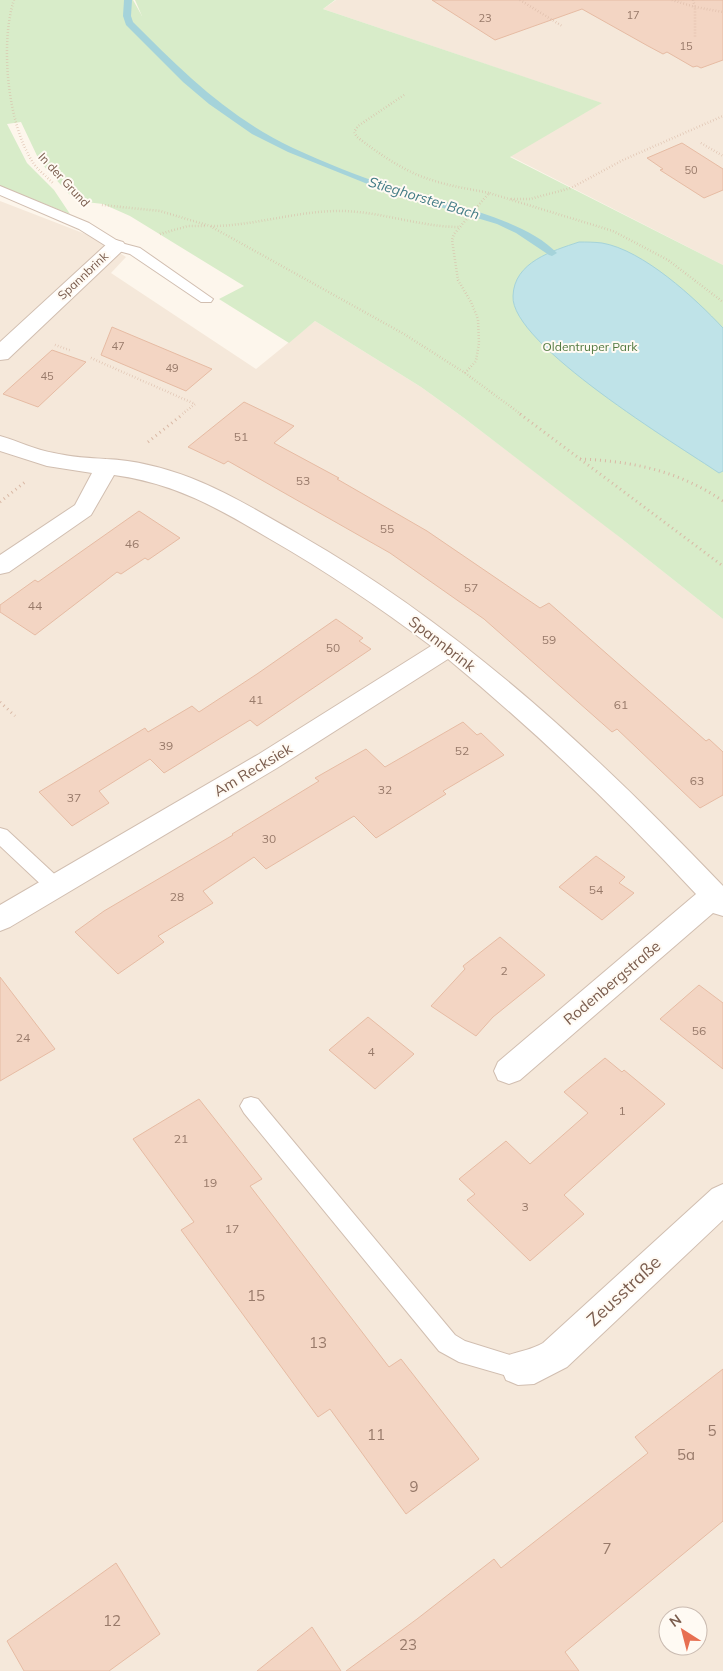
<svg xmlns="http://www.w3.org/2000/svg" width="723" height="1671" font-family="Mulish,sans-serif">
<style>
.residential{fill:#f5e8da;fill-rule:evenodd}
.green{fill:#d8ecc9}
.water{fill:#bfe3e8;stroke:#a5d3da}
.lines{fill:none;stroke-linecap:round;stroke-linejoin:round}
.stream{fill:#a5d3da;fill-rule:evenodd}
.building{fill:#f3d5c3;stroke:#e6bba3}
.lane-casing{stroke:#d1beb0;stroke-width:2}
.street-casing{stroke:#d1beb0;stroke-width:2}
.path-far1{stroke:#d9b8a5;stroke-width:2.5;stroke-dasharray:0.5 2.5;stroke-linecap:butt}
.path{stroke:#d9b8a5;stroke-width:3;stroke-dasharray:1 4;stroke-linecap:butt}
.lane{fill:#fff;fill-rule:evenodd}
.street{fill:#fff;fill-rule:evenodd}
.labels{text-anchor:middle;stroke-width:4;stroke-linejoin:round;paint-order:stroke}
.far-number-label{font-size:11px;fill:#987a6a}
.far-street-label{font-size:12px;fill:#7a5c4d;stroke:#fffaf3}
.far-park-label{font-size:12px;fill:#537a41;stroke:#fffaf3}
.number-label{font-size:12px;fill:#987a6a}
.far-water-label{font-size:14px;font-style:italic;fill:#437c86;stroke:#fffaf3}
.street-label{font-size:15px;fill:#7a5c4d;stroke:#fffaf3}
.near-number-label{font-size:15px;fill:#987a6a}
.near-street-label{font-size:18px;fill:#7a5c4d;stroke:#fffaf3}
</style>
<rect width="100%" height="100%" fill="#fdf6ec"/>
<path class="residential" d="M 336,0 L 723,0 L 723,265 L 510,156 L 601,103 L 323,9 Z
M 0,201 L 101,240 L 126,257 L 111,273 L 256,369 L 315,321 L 421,387 L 464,418 L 597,519 L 723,619 L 723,1671 L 0,1671 ZM 668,1616 L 698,1616 L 698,1646 L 668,1646 Z"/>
<path class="green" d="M 0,0 L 133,0 L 142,16 L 135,0 L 335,0 L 323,9 L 602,103 L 510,157 L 723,265 L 723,619 L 622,539 L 464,418 L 421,387 L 315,321 L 289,343 L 219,299 L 244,286 L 130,216 L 103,204 L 86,202 L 71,196 L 40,162 L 21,122 L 7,124 L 27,163 L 54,190 L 70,214 L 0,186 Z"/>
<path class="water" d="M 579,242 C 586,242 594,242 602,243 C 643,250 695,298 723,328 L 723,471 L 719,473 C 679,446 510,344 513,296 C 514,262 552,251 579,242 Z"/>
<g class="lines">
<path class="stream" d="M 124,0 L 132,0 L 131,16 L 133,22 C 182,71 229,118 293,148 C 324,162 357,176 389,186 C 436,201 523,217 557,253 L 552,256 L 549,255 L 516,233 L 497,224 L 380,189 L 288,152 L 252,134 L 209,104 L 183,82 L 126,25 L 123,16 Z"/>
</g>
<path class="building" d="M 432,0 L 723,0 L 723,60 L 701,68 L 697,66 L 693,67 L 667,52 L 663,54 L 648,46 L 582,9 L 495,40 Z
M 682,143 L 723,169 L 723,190 L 704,198 L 660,170 L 663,169 L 647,158 Z
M 112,327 L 212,369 L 186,391 L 101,355 Z
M 52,350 L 86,362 L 38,407 L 3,394 Z
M 244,402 L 294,426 L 274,443 L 339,478 L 337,479 L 427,531 L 540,608 L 549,603 L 706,741 L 709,739 L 723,752 L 723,795 L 700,808 L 617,729 L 612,732 L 484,619 L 390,553 L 228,461 L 224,464 L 188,447 Z
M 139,511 L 180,538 L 148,560 L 145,558 L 121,574 L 117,572 L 35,635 L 0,612 L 0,605 L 35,580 L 38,582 Z
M 336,619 L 363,638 L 359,641 L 371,649 L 257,726 L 250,720 L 164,773 L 150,759 L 99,791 L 109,803 L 72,826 L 39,792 L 145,728 L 148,732 L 192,706 L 199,712 L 257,674 Z
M 463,722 L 477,735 L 481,733 L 504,755 L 443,791 L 446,794 L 376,838 L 354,816 L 266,869 L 254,857 L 203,891 L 213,903 L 158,936 L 164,942 L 118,974 L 75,932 L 104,911 L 233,835 L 232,834 L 319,781 L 315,778 L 366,749 L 385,767 Z
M 596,856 L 625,877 L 619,883 L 634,893 L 602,920 L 559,887 Z
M 500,937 L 545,975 L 493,1017 L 476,1036 L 431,1006 L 465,969 L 463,966 Z
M 0,977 L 55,1049 L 0,1081 Z
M 699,985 L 723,1003 L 723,1069 L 660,1019 Z
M 368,1017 L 414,1054 L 375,1089 L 329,1050 Z
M 605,1058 L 622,1072 L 624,1070 L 665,1104 L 564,1195 L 584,1214 L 530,1261 L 467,1200 L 475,1194 L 459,1179 L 506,1141 L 530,1164 L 588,1113 L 564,1092 Z
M 199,1099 L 262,1179 L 250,1186 L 389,1367 L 401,1359 L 479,1459 L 406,1514 L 330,1409 L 318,1417 L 247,1320 L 181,1230 L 194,1222 L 133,1139 Z
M 723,1369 L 723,1521 L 565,1652 L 579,1671 L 346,1671 L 417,1619 L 494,1559 L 501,1568 L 648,1453 L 635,1437 Z
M 116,1563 L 160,1634 L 109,1671 L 24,1671 L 7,1641 Z
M 312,1627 L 341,1671 L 257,1671 Z"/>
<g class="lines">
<g class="lane-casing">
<path id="lane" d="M 0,186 L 89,223 L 121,243 L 140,248 L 213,299 L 211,302 L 201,302 L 130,254 L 111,249 L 79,229 L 0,195 Z
M 0,828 L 7,830 L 63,882 L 66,887 L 63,892 L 56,895 L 49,892 L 0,846 Z
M 251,1097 L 258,1099 L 455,1335 L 465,1341 L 526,1360 L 530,1368 L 526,1376 L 518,1379 L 459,1362 L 439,1351 L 244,1113 L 240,1106 L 244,1099 Z"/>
</g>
<g class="street-casing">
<path id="street" d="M 116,240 L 123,242 L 126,246 L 123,250 L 8,359 L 0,360 L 0,342 L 109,242 Z
M 0,436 C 18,441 35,450 54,453 C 71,457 89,458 106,459 C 134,460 165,468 191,478 C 229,493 265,515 300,535 C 461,627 596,753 723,886 L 723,916 L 713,913 L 520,1080 L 509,1084 L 498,1080 L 494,1071 L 498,1062 L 696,894 C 618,810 536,732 448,659 L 277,768 L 10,927 L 0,931 L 0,905 L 259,754 L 431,646 C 379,607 326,571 270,539 C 218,508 174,483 114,475 L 91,515 L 9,572 L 0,574 L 0,555 L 75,505 L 92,473 L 47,466 L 0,451 Z
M 723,1184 L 723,1220 L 567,1367 L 534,1384 L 518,1385 L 506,1380 L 501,1368 L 506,1356 C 519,1351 531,1350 543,1343 L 712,1189 Z"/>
</g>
<path class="path-far1" d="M 14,0 C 0,42 7,125 34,164 C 39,171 47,177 53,183
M 520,0 L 562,26
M 672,0 L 695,7 L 723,12
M 693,0 L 695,7 L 695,38
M 404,95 L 358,126 L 354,132 L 357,137 C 381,155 406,173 435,181 C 453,187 471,189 489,193
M 701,143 L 723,156
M 511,199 L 530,199 L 571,188 L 623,160 L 723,116
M 102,205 L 160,211 L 210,226 L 404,334 L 465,373 L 522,415
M 211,226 C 255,226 299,210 343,211 C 383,212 420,227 460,227
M 160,234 L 188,226 L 205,226
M 55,345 L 72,351
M 91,358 L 195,404 L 181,415
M 465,373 L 476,361 L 479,343 L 478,319 L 471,302 L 458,280 L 452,240 L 454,234 L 489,193 L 613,231 L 668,260 L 723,302"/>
<path class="path" d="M 520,414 L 723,566
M 148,442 L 183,414
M 580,459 C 632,461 679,471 723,501
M 0,502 L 25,482
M 0,702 L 15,716"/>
<use href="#lane" class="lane"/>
<use href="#street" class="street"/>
</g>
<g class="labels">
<g class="far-number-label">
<text x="633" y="19">17</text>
<text x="485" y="22">23</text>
<text x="686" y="50">15</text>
<text x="691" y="174">50</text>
<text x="118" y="350">47</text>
<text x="172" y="372">49</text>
<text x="47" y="380">45</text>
</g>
<g class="far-street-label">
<text transform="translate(64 180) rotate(47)" y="4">In der Grund</text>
<text transform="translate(83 276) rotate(-43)" y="4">Spannbrink</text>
</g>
<g class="far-park-label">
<text x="590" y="351">Oldentruper Park</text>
</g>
<g class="number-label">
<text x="241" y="441">51</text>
<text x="303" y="485">53</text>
<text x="387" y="533">55</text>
<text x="132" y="548">46</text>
<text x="471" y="592">57</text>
<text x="35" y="610">44</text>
<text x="549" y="644">59</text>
<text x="333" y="652">50</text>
<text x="256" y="704">41</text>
<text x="621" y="709">61</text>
<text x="166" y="750">39</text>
<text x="462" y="755">52</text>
<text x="697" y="785">63</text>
<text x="385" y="794">32</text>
<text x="74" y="802">37</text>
<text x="269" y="843">30</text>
<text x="596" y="894">54</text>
<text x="177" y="901">28</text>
<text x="504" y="975">2</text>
<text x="699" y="1035">56</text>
<text x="23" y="1042">24</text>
<text x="371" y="1056">4</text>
<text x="622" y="1115">1</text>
<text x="181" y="1143">21</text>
<text x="210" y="1187">19</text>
<text x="525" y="1211">3</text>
<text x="232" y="1233">17</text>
</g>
<g class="far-water-label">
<text transform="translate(424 198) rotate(17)" y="5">Stieghorster Bach</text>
</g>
<g class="street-label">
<text transform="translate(442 644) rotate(38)" y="5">Spannbrink</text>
<text transform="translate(253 770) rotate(-31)" y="5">Am Recksiek</text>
<text transform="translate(612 983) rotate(-40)" y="5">Rodenbergstraße</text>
</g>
<g class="near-number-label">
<text x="256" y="1301">15</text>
<text x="318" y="1348">13</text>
<text x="712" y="1436">5</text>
<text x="376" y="1440">11</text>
<text x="686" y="1460">5a</text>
<text x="414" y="1492">9</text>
<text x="607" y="1554">7</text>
<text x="112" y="1626">12</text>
<text x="408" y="1650">23</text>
</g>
<g class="near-street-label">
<text transform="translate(624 1291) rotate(-43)" y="6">Zeusstraße</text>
</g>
</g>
<g transform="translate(683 1631) rotate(324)"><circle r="24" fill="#fffaf3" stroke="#cabbb1"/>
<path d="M0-4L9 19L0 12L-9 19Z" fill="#e76f51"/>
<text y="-8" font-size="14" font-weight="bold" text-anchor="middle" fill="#7a5c4d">N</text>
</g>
</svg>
